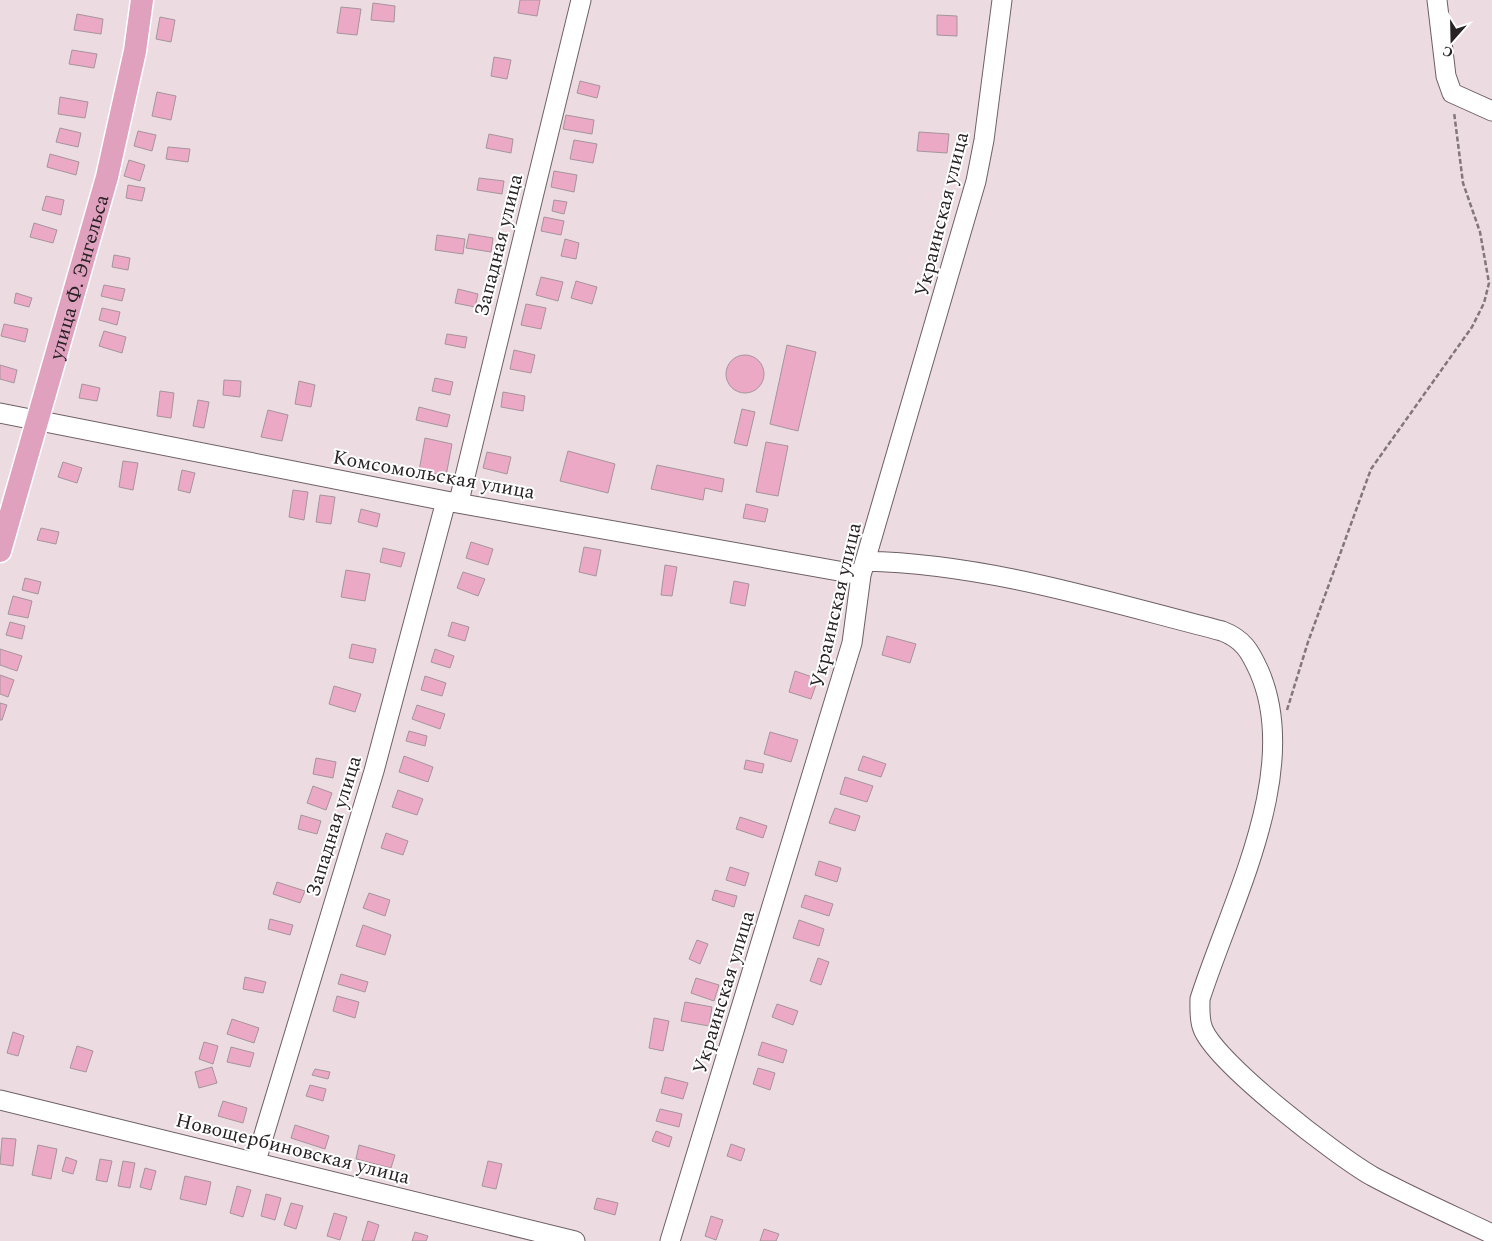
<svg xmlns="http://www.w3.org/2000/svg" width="1492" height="1241" font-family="Spectral,serif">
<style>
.building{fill:#eca9c6;stroke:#a5959b}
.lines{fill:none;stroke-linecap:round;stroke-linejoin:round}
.minor-casing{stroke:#6f6066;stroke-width:21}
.major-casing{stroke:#fff;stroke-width:25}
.path{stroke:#82777c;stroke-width:2.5;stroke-dasharray:5 2.5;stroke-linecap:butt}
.minor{stroke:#fff;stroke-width:19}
.major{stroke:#e0a1bf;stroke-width:22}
.labels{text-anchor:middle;stroke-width:4;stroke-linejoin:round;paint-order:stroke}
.street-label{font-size:20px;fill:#282225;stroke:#fff}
</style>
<rect width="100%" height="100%" fill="#ecdbe1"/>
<path class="building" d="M 520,0 L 540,0 L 537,16 L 518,13 Z
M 373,3 L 395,6 L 394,22 L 371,20 Z
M 341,7 L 361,9 L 357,35 L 337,33 Z
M 77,14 L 103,19 L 101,34 L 74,30 Z
M 937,15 L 957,16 L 957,36 L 937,35 Z
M 160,17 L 175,20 L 171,42 L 156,39 Z
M 72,50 L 97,54 L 94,68 L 69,64 Z
M 494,57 L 511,60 L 507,79 L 491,76 Z
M 580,81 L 600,86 L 597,98 L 577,93 Z
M 157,92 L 176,96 L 171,120 L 152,116 Z
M 60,97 L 88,102 L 85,118 L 58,114 Z
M 566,115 L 594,120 L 592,134 L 563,129 Z
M 60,128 L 81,133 L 78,147 L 56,142 Z
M 138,131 L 156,135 L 152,151 L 134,146 Z
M 919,132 L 949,134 L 947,153 L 917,151 Z
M 489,134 L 513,139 L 511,153 L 486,148 Z
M 574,140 L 597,144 L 593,163 L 570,159 Z
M 168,147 L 190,149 L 188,162 L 166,159 Z
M 50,154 L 79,162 L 76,175 L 47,167 Z
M 129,160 L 145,165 L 140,181 L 124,176 Z
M 554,171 L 577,175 L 574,192 L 551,187 Z
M 479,178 L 504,181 L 502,194 L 477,190 Z
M 128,185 L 145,188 L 142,201 L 126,198 Z
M 46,196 L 64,200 L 61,215 L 42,210 Z
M 554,200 L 567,202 L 564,214 L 552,211 Z
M 544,217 L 564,221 L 561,235 L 541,231 Z
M 34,223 L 57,230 L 53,243 L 30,237 Z
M 469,234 L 493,238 L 491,252 L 466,248 Z
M 437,235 L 465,239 L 463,254 L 435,250 Z
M 565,239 L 579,243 L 576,259 L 561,256 Z
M 114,255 L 130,258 L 128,270 L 112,267 Z
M 541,277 L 563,282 L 558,301 L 536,295 Z
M 576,281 L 597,287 L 592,304 L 571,298 Z
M 104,285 L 125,289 L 122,301 L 101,296 Z
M 458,289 L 478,294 L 475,307 L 455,303 Z
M 16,293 L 32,298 L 29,307 L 14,303 Z
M 526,304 L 546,308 L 541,329 L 521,325 Z
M 102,308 L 120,312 L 117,325 L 99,320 Z
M 4,324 L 28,329 L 25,342 L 1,336 Z
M 104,331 L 126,337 L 122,353 L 99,346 Z
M 447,334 L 467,337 L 465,348 L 445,344 Z
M 787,345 L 816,352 L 798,431 L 770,424 Z
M 514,350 L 535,355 L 531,373 L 510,369 Z
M726 374a19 19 0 1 1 38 0a19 19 0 1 1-38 0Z
M 0,365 L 17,370 L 14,383 L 0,379 Z
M 435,378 L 453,382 L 450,395 L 432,391 Z
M 224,380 L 241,381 L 240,397 L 223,395 Z
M 299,381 L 315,385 L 311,407 L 295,404 Z
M 82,384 L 100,388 L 97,401 L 79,398 Z
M 160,391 L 174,393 L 171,418 L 157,416 Z
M 503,392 L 525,396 L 523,411 L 501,407 Z
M 198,400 L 209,402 L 204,428 L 193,426 Z
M 419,407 L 450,415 L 447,427 L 416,420 Z
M 742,409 L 755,412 L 747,446 L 734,443 Z
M 268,410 L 288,415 L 282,441 L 261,437 Z
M 425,438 L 452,444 L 446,476 L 419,471 Z
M 766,442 L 788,446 L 778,496 L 756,492 Z
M 568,451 L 615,464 L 608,493 L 560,481 Z
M 487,452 L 511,457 L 507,474 L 483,468 Z
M 123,461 L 138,463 L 133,490 L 119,487 Z
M 63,462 L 82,468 L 77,483 L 58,477 Z
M 657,465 L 724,479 L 722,492 L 705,488 L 703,500 L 651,489 Z
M 182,470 L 195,473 L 190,493 L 178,490 Z
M 293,490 L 308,492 L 304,520 L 289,517 Z
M 320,495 L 335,497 L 331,524 L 316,522 Z
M 746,504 L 768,509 L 765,522 L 743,518 Z
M 361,509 L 380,514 L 377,527 L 358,522 Z
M 41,528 L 59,532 L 56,544 L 37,540 Z
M 471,542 L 493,549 L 488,565 L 466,558 Z
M 584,547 L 601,550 L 596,576 L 579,572 Z
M 383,548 L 405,553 L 401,567 L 380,562 Z
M 665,565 L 677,567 L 672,596 L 661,595 Z
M 346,570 L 370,574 L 365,601 L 341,597 Z
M 463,572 L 485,579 L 478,596 L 457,588 Z
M 25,578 L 41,582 L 38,594 L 22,590 Z
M 734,581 L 749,584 L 745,606 L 730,603 Z
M 13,596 L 32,601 L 28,618 L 8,614 Z
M 10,622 L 25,626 L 22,639 L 6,635 Z
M 452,622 L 469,627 L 465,641 L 448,636 Z
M 887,636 L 916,644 L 910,663 L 882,655 Z
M 352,644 L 376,649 L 373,663 L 349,658 Z
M 0,649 L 22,656 L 17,671 L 0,665 Z
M 435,649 L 454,656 L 450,668 L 431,662 Z
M 795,671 L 818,679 L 811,699 L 789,692 Z
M 0,675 L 14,680 L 8,697 L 0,694 Z
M 425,676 L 446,683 L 442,696 L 421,690 Z
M 334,686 L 361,694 L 355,712 L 329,704 Z
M 0,703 L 7,705 L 2,720 L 0,720 Z
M 417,705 L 445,714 L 440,729 L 412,719 Z
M 409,731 L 427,736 L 425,746 L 406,741 Z
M 770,732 L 798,740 L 791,762 L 764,754 Z
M 404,756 L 433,767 L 428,782 L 399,772 Z
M 863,756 L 886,764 L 881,777 L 858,770 Z
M 316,758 L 336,762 L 333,778 L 313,774 Z
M 746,760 L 764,764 L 762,773 L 744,769 Z
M 845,777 L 873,786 L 867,802 L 840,794 Z
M 313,786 L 332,793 L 326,810 L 307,803 Z
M 398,790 L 423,799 L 417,815 L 392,807 Z
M 835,808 L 860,816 L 855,831 L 829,823 Z
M 301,815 L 321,821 L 317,834 L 298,829 Z
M 740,817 L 767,826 L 763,838 L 736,829 Z
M 386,833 L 408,841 L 403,855 L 381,848 Z
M 819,861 L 841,868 L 837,882 L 815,875 Z
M 730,867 L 749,873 L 745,886 L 726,880 Z
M 277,882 L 305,891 L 300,903 L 273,894 Z
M 715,890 L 737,896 L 734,907 L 712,900 Z
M 369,893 L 390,900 L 385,916 L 363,908 Z
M 805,895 L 833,904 L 829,916 L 801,907 Z
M 270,919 L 293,925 L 290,935 L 268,929 Z
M 799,920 L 824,929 L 819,946 L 793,938 Z
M 363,925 L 391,935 L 385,955 L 356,946 Z
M 697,940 L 708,944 L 700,964 L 689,959 Z
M 818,958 L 829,962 L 821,985 L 810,981 Z
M 341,974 L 368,982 L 365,992 L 338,984 Z
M 245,977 L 266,982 L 263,993 L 243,989 Z
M 696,978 L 719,985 L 714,1001 L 691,993 Z
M 337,996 L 359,1002 L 355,1018 L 333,1011 Z
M 685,1002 L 712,1007 L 709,1026 L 681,1021 Z
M 777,1004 L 798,1011 L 793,1025 L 772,1017 Z
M 654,1018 L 669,1021 L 663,1051 L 649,1048 Z
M 232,1019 L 259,1028 L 254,1043 L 227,1034 Z
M 13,1032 L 24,1036 L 18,1056 L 7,1053 Z
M 204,1042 L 218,1046 L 213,1064 L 199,1059 Z
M 762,1042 L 787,1050 L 783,1063 L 758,1055 Z
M 77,1046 L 93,1051 L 86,1072 L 70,1068 Z
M 231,1047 L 254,1053 L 250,1067 L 227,1062 Z
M 212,1067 L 217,1083 L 199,1088 L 195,1072 Z
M 758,1068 L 775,1073 L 770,1090 L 753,1084 Z
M 315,1069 L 330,1072 L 328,1079 L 312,1075 Z
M 665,1077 L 688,1083 L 683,1099 L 661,1093 Z
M 310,1085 L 326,1089 L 323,1101 L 306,1096 Z
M 223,1101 L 247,1108 L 243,1123 L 218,1116 Z
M 660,1109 L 682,1114 L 679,1127 L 656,1121 Z
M 295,1125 L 329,1136 L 325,1149 L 291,1138 Z
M 656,1131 L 672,1137 L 669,1147 L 652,1141 Z
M 2,1138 L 16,1139 L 13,1166 L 0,1164 Z
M 731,1144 L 745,1149 L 741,1161 L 727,1156 Z
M 38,1145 L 57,1149 L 51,1179 L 32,1175 Z
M 359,1145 L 395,1155 L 391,1168 L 356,1159 Z
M 66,1157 L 77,1161 L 73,1174 L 62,1171 Z
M 100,1159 L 112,1161 L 107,1182 L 96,1180 Z
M 123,1161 L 135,1163 L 130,1188 L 118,1186 Z
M 488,1161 L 502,1164 L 496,1189 L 482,1186 Z
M 145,1168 L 156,1171 L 151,1190 L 140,1187 Z
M 185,1176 L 211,1182 L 206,1205 L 180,1199 Z
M 237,1186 L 251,1190 L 243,1217 L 230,1213 Z
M 266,1194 L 281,1198 L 275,1220 L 261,1216 Z
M 597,1198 L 618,1203 L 615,1215 L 594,1209 Z
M 291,1203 L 303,1206 L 296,1229 L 284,1225 Z
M 334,1213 L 347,1217 L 340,1240 L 327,1236 Z
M 711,1216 L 723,1220 L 716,1240 L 705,1236 Z
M 368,1221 L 379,1225 L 374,1241 L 362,1241 Z
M 764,1229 L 779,1234 L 776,1241 L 760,1241 Z
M 415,1232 L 428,1236 L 426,1241 L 412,1241 Z"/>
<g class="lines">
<g class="minor-casing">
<path id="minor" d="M 1437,0 L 1446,76 L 1452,93 L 1492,111
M 0,413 L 446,501 L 861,575
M 459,501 L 581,0
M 865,561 C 988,564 1104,601 1222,631 C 1243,639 1250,651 1259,671 C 1303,771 1230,904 1200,999 C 1200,1009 1199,1020 1203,1029 C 1217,1064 1337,1156 1372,1176 C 1411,1197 1452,1215 1492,1234
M 0,1100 L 575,1241
M 256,1161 L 374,771 L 446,501
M 670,1241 L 852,643 L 861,575 L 976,181 L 984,140 L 1002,0"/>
</g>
<g class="major-casing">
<g id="major">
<path id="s1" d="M 0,551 L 107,177 L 135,51 L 142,0"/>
</g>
</g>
<path class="path" d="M 1287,710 L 1308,642 L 1371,469 L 1472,327 L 1484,303 L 1489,283 L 1480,232 L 1463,183 L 1454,112"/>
<use href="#minor" class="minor"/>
<use href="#major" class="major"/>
</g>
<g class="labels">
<g class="street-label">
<text transform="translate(941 214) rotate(-76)" y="7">Украинская улица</text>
<text transform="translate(498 245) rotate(-76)" y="7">Западная улица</text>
<text dy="7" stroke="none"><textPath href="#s1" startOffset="285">улица Ф. Энгельса</textPath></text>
<text transform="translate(434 474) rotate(10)" y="7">Комсомольская улица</text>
<text transform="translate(835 605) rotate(-77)" y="7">Украинская улица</text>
<text transform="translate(333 826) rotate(-73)" y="7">Западная улица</text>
<text transform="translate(723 992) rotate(-73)" y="7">Украинская улица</text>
<text transform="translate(293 1148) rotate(14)" y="7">Новощербиновская улица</text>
</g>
</g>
<g transform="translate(1452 40) rotate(200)" stroke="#ffffff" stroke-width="4" paint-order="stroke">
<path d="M0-4L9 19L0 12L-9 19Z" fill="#282225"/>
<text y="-8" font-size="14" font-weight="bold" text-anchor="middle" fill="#282225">С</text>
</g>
</svg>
